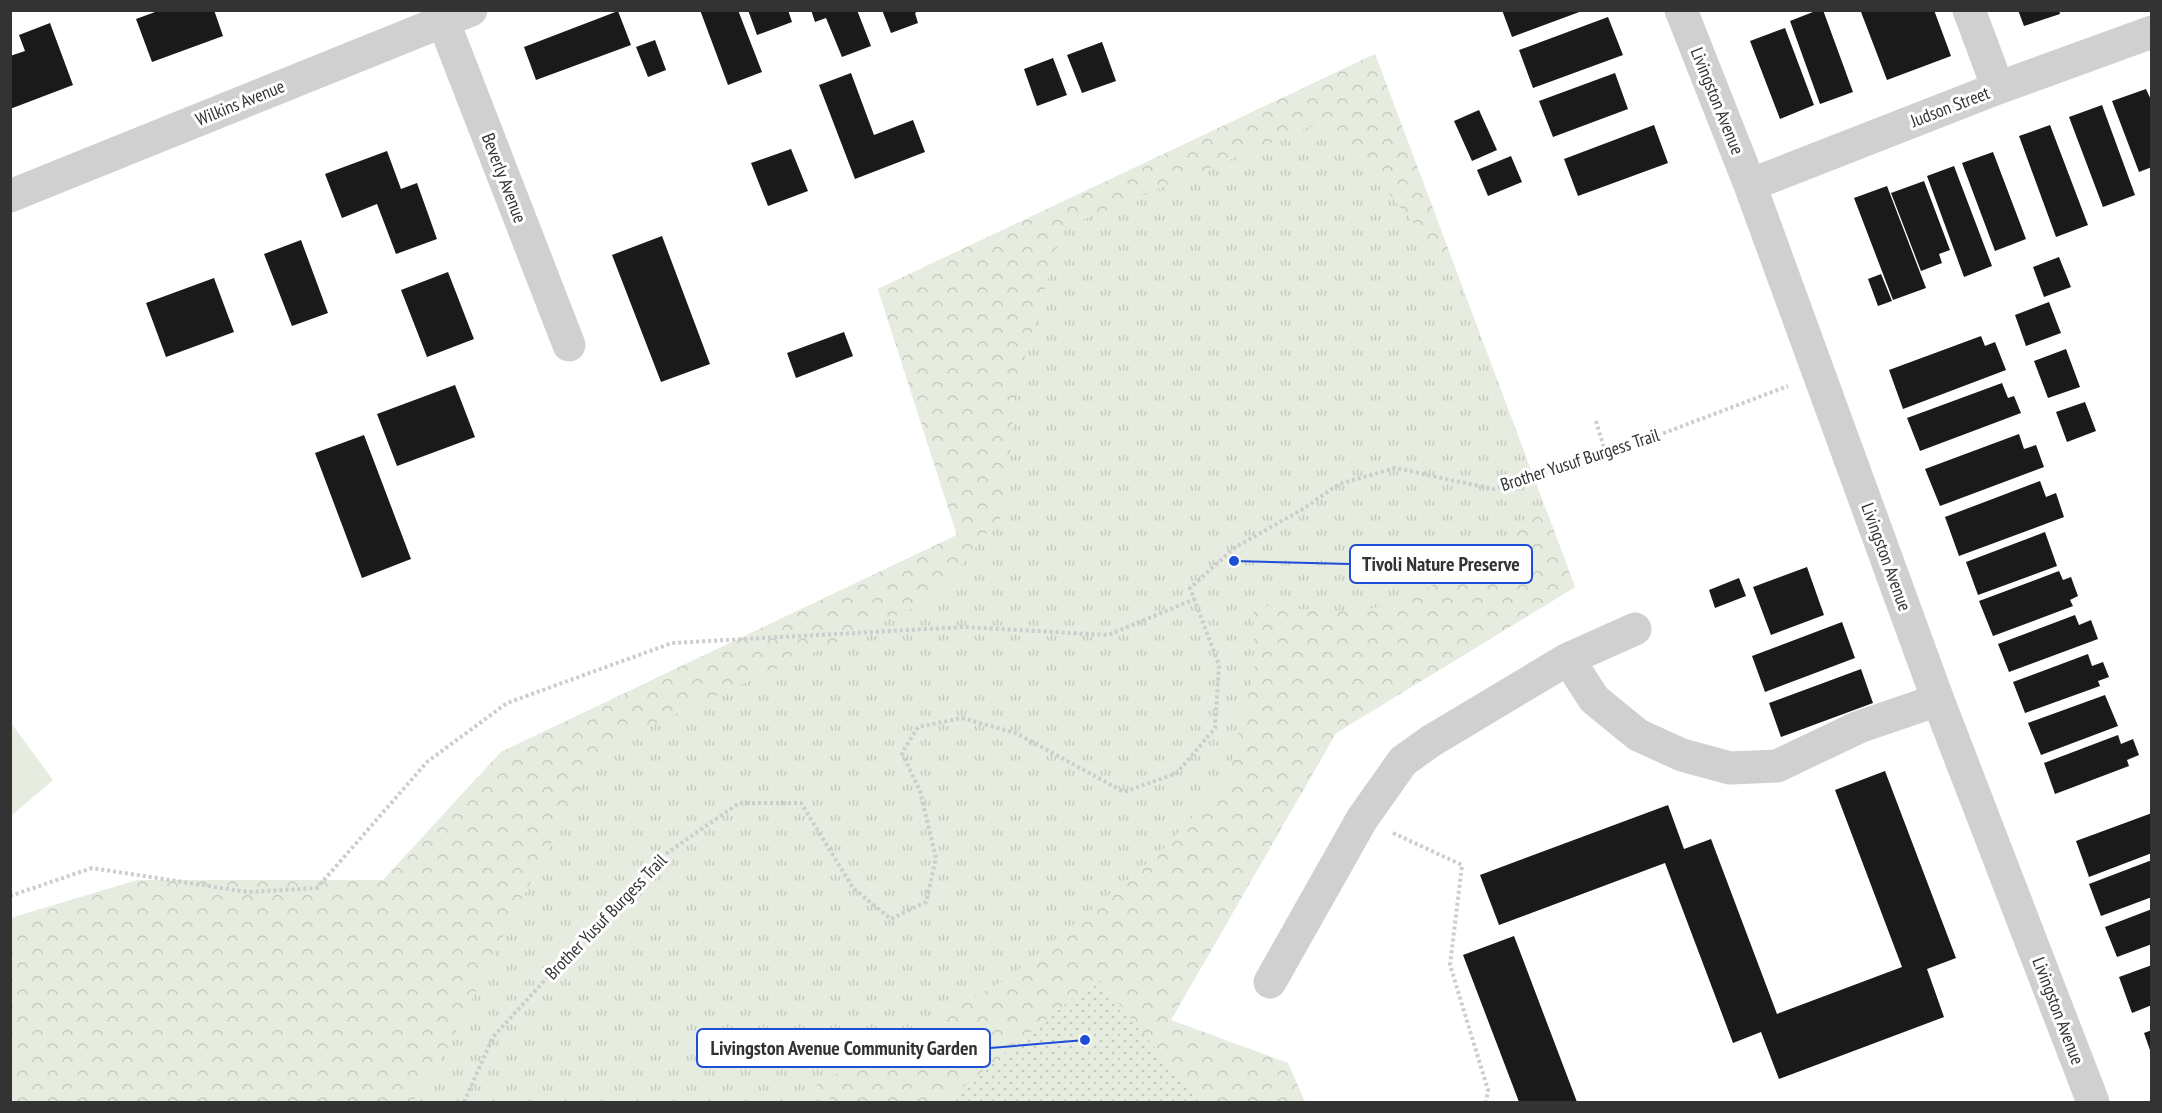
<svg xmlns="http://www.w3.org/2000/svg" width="2162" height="1113" font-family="'PT Sans Narrow',sans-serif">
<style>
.grass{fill:url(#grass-tufts)}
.forest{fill:url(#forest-crowns)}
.garden{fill:url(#garden-dots)}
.pitch{fill:#e6ecdf}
.building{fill:#1a1a1a}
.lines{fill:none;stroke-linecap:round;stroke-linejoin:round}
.path{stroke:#cdcdcd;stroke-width:4;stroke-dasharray:3 3;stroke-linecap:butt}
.minor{stroke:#d0d0d0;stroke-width:33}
.labels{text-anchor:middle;stroke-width:6;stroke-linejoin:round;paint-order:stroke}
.street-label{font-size:18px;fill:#333;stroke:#fff}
.leader{fill:none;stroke:#1d4ed8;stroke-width:2}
.callout-dot{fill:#1d4ed8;stroke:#fff;stroke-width:2}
.callout{fill:#fff;stroke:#1d4ed8;stroke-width:2}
.callout-label{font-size:20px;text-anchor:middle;font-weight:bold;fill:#333}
</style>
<defs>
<pattern id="grass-tufts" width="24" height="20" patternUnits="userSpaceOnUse" patternTransform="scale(1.5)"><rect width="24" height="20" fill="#e6ecdf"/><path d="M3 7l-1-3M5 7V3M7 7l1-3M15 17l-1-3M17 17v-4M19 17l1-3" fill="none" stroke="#c6cbc0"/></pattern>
<pattern id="forest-crowns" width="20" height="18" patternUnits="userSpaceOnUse" patternTransform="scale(1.5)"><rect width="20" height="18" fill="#e6ecdf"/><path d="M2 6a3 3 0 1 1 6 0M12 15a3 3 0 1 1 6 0" fill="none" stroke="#c6cbc0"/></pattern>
<pattern id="garden-dots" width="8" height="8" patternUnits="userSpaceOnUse" patternTransform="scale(1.5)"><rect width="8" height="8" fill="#e6ecdf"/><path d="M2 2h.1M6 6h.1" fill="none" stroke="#c6cbc0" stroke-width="1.8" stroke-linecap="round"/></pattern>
</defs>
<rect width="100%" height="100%" fill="#fff"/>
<path class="grass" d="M 1375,54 L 1575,587 L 1336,733 L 1171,1020 L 1236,1102 L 11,1102 L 11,918 L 138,880 L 383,880 L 501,752 L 957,535 L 878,289 Z"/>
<path class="forest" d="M 1375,54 L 1458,276 L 1327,120 L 1063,228 L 1016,387 L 1005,512 L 933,599 L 602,747 L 514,914 L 448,1048 L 413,1102 L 11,1102 L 11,918 L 138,880 L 383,880 L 501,752 L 957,535 L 878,289 Z
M 1546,509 L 1575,587 L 1336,733 L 1171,1020 L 1288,1063 L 1305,1102 L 1199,1102 L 1098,978 L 945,1102 L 833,1102 L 815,1086 L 1007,979 L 1157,855 L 1227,780 L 1255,669 L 1253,605 L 1338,612 L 1404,604 Z"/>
<path class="garden" d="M 1098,978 L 1199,1102 L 945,1102 Z"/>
<path class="pitch" d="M 11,723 L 53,780 L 11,816 L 10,816 Z"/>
<path class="building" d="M 154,10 L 214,10 L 223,36 L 152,62 L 136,19 L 155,12 Z
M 700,10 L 738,10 L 762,72 L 728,85 Z
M 748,10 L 788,10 L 792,22 L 757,35 Z
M 811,10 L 857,10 L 871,46 L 842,57 L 826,18 L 815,22 Z
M 882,10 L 920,10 L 915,13 L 918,23 L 891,33 Z
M 1502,10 L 1582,10 L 1582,11 L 1512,37 Z
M 1818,10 L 1823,10 L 1853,92 L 1820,104 L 1790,21 Z
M 1864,10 L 1934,10 L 1951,56 L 1887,80 L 1861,12 Z
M 2018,10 L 2059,10 L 2060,14 L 2024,26 Z
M 618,11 L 631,45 L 536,80 L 524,47 Z
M 1608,17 L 1623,55 L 1533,88 L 1519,50 Z
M 50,23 L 73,85 L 10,109 L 10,56 L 25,51 L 19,35 Z
M 1785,28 L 1814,105 L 1780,119 L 1750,41 Z
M 655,40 L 666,70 L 648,77 L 636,47 Z
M 1102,42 L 1116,81 L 1082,93 L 1067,55 Z
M 1053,58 L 1067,95 L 1037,106 L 1024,69 Z
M 851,73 L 874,135 L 913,120 L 925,152 L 855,179 L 819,85 Z
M 1615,73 L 1628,109 L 1553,137 L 1539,101 Z
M 2146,89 L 2152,102 L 2152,167 L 2139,172 L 2112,101 Z
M 2102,105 L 2135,195 L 2103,207 L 2069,117 Z
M 1479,110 L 1497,150 L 1472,161 L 1454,121 Z
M 1654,125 L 1668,163 L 1578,196 L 1564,159 Z
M 2050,125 L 2088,225 L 2056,237 L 2019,136 Z
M 791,149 L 808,191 L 768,206 L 751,163 Z
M 387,151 L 401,189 L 417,183 L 437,239 L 396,254 L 377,204 L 342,218 L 325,174 Z
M 1993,152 L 2026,239 L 1995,251 L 1962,163 Z
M 1511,156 L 1522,182 L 1488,196 L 1477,170 Z
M 1954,166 L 1992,266 L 1964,277 L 1927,176 Z
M 1924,181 L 1950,250 L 1939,254 L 1942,263 L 1921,271 L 1891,193 Z
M 1887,186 L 1926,288 L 1893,300 L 1854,198 Z
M 662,236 L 710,364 L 661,382 L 612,255 Z
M 301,240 L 328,313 L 292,326 L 264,254 Z
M 2059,257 L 2071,287 L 2044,297 L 2033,267 Z
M 448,272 L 474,339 L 427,357 L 401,290 Z
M 1881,274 L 1892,301 L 1878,306 L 1868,279 Z
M 214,278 L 234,332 L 166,357 L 146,303 Z
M 2049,302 L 2061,333 L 2026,346 L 2015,315 Z
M 844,332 L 853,356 L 796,378 L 787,353 Z
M 1981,336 L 1985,346 L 1995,342 L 2006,370 L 1903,409 L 1889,370 Z
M 2066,349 L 2080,387 L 2048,398 L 2034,361 Z
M 2002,383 L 2008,398 L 2014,396 L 2021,413 L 1920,451 L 1907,418 Z
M 455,385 L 475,437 L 397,466 L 377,414 Z
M 2085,402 L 2096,431 L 2067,442 L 2056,412 Z
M 2019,434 L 2024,449 L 2036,445 L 2044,467 L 1940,506 L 1925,469 Z
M 364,435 L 411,559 L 362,578 L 315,453 Z
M 2040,481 L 2046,497 L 2056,493 L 2064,517 L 1959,556 L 1945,517 Z
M 2045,532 L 2057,566 L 1978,595 L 1966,562 Z
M 1807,567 L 1824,615 L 1771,635 L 1753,587 Z
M 2059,571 L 2063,580 L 2071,577 L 2078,596 L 2070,600 L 2073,606 L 1993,636 L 1979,601 Z
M 1739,578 L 1746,596 L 1715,608 L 1709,590 Z
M 2075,615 L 2079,625 L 2091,620 L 2098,639 L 2009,672 L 1998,644 Z
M 1842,622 L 1855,658 L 1765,692 L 1752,656 Z
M 2088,654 L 2092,666 L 2103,662 L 2109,677 L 2098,681 L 2100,686 L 2025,713 L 2013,682 Z
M 1861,669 L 1873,703 L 1781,737 L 1769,703 Z
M 2105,695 L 2118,726 L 2041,755 L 2028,723 Z
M 2118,735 L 2121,744 L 2133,739 L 2139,755 L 2127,760 L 2129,766 L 2055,794 L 2044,763 Z
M 1885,771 L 1956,958 L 1927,969 L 1944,1017 L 1779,1079 L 1761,1032 L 1733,1043 L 1665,863 L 1499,925 L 1480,875 L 1668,805 L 1684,849 L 1711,839 L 1777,1014 L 1902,967 L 1835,790 Z
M 2152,813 L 2152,853 L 2089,877 L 2076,841 Z
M 2152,860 L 2152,897 L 2101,916 L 2089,884 Z
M 2152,909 L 2152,944 L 2117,957 L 2105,927 Z
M 1514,936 L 1577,1102 L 1519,1102 L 1463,955 Z
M 2152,965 L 2152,1005 L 2132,1013 L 2119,977 Z
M 2152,1030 L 2152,1053 L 2151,1053 L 2144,1033 Z"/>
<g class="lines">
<path class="path" d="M 1596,421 L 1606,455
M 1393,833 L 1462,865 L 1450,965 L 1488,1090 L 1486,1102
M 10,896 L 92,868 L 248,892 L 317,888 L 427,762 L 507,703 L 672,643 L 964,627 L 1108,635 L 1195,599
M 464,1102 L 493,1037 L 576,946 L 598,931 L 660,858 L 739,803 L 801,803 L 853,888 L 891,919 L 926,902 L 936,858 L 920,791 L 902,753 L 918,727 L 962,718 L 1016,733 L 1124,792 L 1177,773 L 1215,728 L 1219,665 L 1190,588 L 1234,548 L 1303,509 L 1339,484 L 1395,468 L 1493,489 L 1606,455 L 1788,386"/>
<path class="minor" d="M 439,10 L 569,345
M 1681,10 L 1750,185 L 1938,700 L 2093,1102
M 1969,10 L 1998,88
M 1750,185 L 1998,88 L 2152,32
M 10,196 L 471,10
M 1568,659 L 1594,699 L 1638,735 L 1682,755 L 1730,768 L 1777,766 L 1859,727 L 1938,700
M 1270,982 L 1362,819 L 1403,761 L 1431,741 L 1568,659 L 1635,629"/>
</g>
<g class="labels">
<g class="street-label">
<text transform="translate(1717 101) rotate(68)" y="6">Livingston Avenue</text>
<text transform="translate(240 103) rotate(-22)" y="6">Wilkins Avenue</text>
<text transform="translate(1950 107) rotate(-21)" y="6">Judson Street</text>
<text transform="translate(504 178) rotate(69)" y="6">Beverly Avenue</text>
<text transform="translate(1580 460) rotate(-18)" y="6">Brother Yusuf Burgess Trail</text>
<text transform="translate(1886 557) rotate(70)" y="6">Livingston Avenue</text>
<text transform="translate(606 917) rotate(-46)" y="6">Brother Yusuf Burgess Trail</text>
<text transform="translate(2058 1011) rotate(69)" y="6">Livingston Avenue</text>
</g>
</g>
<path class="leader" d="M1234 561L1350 564M1085 1040L990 1048"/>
<g class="callout-dot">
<circle cx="1234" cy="561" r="6"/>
<circle cx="1085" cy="1040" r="6"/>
</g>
<g class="callout">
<rect x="1350" y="545" width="182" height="38" rx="6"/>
<rect x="697" y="1029" width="293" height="38" rx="6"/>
</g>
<g class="callout-label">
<text x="1441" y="571">Tivoli Nature Preserve</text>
<text x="844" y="1055">Livingston Avenue Community Garden</text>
</g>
<rect width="2162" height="1113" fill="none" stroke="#333333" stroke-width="24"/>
</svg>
